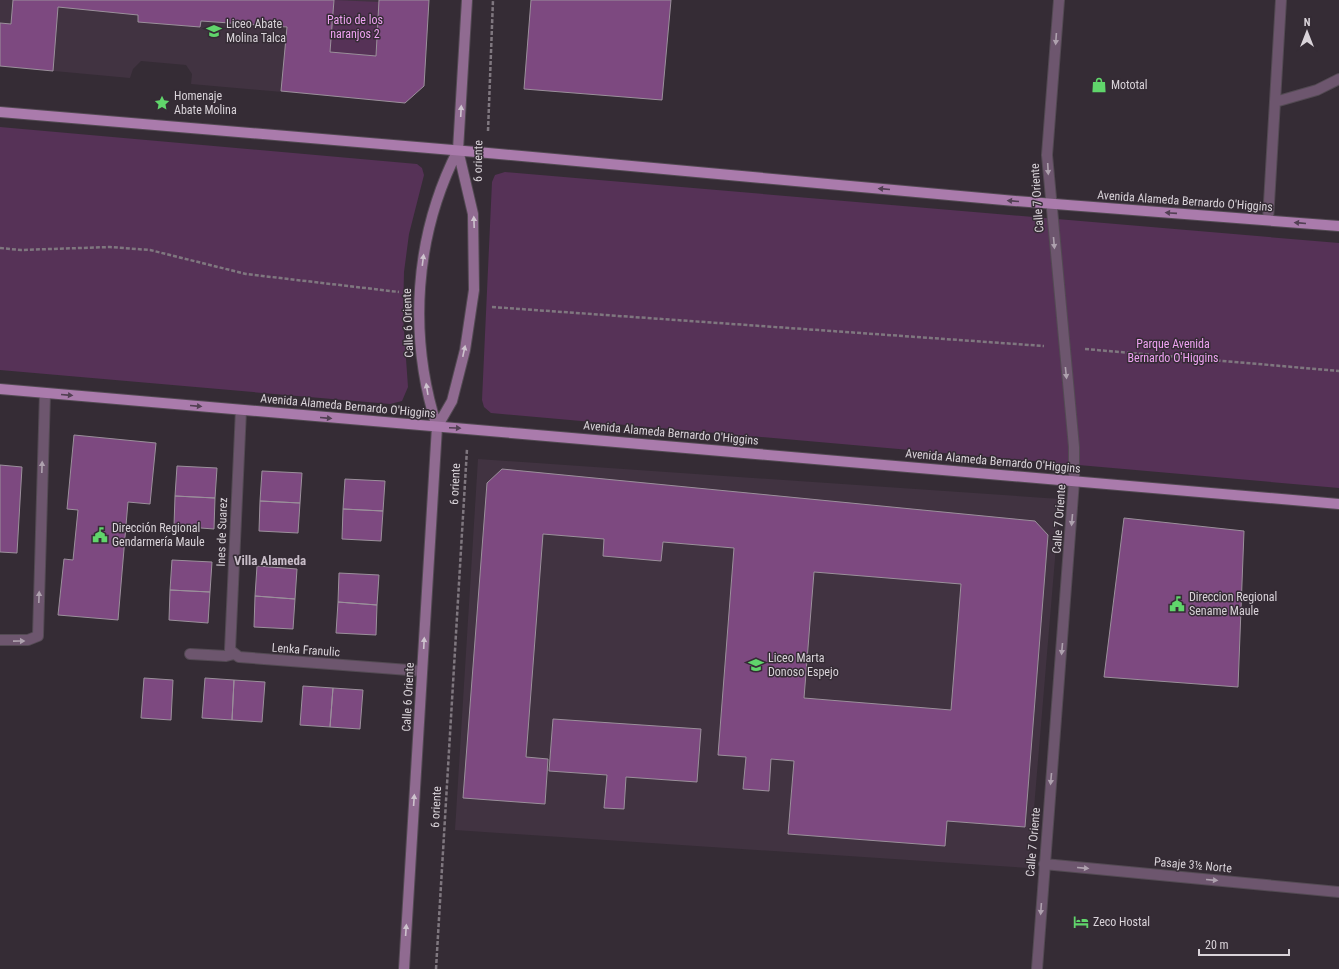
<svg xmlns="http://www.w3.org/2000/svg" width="1339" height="969" font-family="'Roboto Condensed',sans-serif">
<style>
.built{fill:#413341}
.green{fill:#563257}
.building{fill:#7d4980;stroke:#9b909b;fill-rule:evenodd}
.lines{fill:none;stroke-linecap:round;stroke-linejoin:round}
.lane-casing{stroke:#534a53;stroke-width:12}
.street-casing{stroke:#534a53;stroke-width:12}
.secondary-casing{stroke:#534a53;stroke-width:12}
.primary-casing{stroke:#534a53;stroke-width:12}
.path{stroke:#7f777f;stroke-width:2.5;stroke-dasharray:4 2;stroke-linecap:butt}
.lane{stroke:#6d566e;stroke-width:10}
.street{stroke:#6d566e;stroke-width:10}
.secondary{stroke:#906b91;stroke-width:10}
.primary{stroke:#aa7bac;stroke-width:10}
.oneway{fill:#aea1ae}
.oneway2{fill:#cec3ce}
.oneway3{fill:#524053}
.labels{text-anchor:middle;stroke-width:3;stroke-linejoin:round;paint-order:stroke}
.park-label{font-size:12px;fill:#eea2f1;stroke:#352c35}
.poi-label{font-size:12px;fill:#d9d3d9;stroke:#352c35;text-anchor:start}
.street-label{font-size:12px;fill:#d9d3d9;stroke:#352c35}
.neighbourhood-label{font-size:13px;font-weight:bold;fill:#c8bdc8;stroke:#352c35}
</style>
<rect width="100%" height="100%" fill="#352c35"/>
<path class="built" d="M 0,0 L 429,0 L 424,86 L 405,103 L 191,84 L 192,74 L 186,65 L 141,61 L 133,69 L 130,78 L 0,66 Z
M 478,459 L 1060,499 L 1029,868 L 455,830 Z"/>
<path class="green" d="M 334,0 L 379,2 L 376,56 L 330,52 Z
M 0,127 L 417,164 L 422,168 L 424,175 L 409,234 L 404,272 L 403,316 L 408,387 L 402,401 L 390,404 L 0,370 Z
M 505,172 L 1339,243 L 1339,488 L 491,413 L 484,407 L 482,400 L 492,182 L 495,175 Z"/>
<path class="building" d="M 13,0 L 334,0 L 330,52 L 376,56 L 379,0 L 429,0 L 424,86 L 405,103 L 281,91 L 287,27 L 201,21 L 200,27 L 138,22 L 138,15 L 58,7 L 53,71 L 0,66 L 0,23 L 11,24 Z
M 531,0 L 671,0 L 662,100 L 524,89 Z
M 74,435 L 156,443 L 150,504 L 128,502 L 118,620 L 58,615 L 64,559 L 73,560 L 78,510 L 67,509 Z
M 0,465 L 22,467 L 17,553 L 0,552 Z
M 177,466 L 217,468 L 215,498 L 175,496 Z
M 502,469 L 1035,521 L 1048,535 L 1025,827 L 947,821 L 945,846 L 788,834 L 794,761 L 771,759 L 769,791 L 743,789 L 746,757 L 718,755 L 734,548 L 663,542 L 661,561 L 603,556 L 604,539 L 543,534 L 526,757 L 548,759 L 545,804 L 463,798 L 487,483 ZM 814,572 L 961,584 L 951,710 L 804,698 Z
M 262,471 L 302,473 L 300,503 L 260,501 Z
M 345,479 L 385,481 L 383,511 L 343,509 Z
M 175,496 L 215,498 L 214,529 L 174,526 Z
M 260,501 L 300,503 L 298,533 L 259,531 Z
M 343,509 L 383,511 L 381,541 L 342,539 Z
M 1124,518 L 1244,531 L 1238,687 L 1104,677 Z
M 172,560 L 212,562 L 210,592 L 170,590 Z
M 257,566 L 297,569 L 295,599 L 255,596 Z
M 339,573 L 379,575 L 377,605 L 338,602 Z
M 170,590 L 210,592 L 208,623 L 169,620 Z
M 255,596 L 295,599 L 293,629 L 254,627 Z
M 338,602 L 377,605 L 376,635 L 336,633 Z
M 144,678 L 173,680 L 171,720 L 141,718 Z
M 205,678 L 234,680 L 232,720 L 202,718 Z
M 234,680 L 265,682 L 262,722 L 232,720 Z
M 303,686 L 333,688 L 330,727 L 300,725 Z
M 333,688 L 363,690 L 360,729 L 330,727 Z
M 553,719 L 701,729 L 697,782 L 626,777 L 624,809 L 604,808 L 607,775 L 549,771 Z"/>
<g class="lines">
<g class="lane-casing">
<path id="lane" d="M 1275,102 L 1317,90 L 1339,79
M 1268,220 L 1281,0
M 0,640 L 28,640 L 38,636 L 45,393"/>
</g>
<g class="street-casing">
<path id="street" d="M 241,410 L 230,650 L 239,657 L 422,671
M 190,654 L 226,656 L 234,654
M 1044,864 L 1339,892
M 1037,969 L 1074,481 L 1074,447 L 1047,155 L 1059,0"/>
</g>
<g class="secondary-casing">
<path id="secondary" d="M 437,427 L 452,401 L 465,350 L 474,290 L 473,214 L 458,150 L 467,0
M 404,969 L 437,427 C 408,336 414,236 458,150"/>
</g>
<g class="primary-casing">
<path id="primary" d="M 0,112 L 488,153 L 1015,201 L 1339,226
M 0,389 L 1339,504"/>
</g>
<path class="path" d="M 488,131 L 493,0
M 0,248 L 21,250 L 110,247 L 150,250 L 246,274 L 399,292
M 492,307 L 1044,346
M 1085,349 L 1339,371
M 436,969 L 467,449"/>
<use href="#lane" class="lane"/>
<use href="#street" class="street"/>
<use href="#secondary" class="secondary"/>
<use href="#primary" class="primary"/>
</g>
<defs><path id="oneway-solid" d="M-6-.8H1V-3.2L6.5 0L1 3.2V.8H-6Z"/></defs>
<g class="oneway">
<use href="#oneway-solid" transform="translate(1056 39) rotate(94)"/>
<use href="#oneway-solid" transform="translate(1048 169) rotate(87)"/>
<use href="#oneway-solid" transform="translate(1054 243) rotate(85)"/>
<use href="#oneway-solid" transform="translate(1066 373) rotate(84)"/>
<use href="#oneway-solid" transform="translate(42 467) rotate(-88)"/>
<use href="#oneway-solid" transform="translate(1072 520) rotate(95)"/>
<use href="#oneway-solid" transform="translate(39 597) rotate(-88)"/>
<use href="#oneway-solid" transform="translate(19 641) rotate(-1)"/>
<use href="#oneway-solid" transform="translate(1062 649) rotate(95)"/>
<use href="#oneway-solid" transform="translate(1051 779) rotate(95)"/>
<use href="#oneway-solid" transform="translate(1083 868) rotate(5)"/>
<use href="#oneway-solid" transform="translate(1212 880) rotate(5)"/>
<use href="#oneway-solid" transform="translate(1041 909) rotate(94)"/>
</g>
<g class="oneway2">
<use href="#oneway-solid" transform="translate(461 111) rotate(-87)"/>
<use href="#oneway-solid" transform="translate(474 222) rotate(-92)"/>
<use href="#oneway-solid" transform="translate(423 260) rotate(-83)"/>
<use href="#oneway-solid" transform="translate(464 351) rotate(-78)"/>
<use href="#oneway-solid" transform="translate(427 389) rotate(-99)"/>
<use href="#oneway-solid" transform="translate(424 643) rotate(-87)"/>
<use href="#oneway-solid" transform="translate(414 800) rotate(-86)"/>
<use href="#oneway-solid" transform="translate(406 930) rotate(-86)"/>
</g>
<g class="oneway3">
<use href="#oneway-solid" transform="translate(884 189) rotate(-175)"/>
<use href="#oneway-solid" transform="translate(1013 201) rotate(-175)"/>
<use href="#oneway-solid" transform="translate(1171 213) rotate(-176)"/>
<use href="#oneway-solid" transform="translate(1300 223) rotate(-175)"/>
<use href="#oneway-solid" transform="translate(67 395) rotate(5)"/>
<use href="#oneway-solid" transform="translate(196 406) rotate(5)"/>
<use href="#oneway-solid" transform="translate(326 418) rotate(5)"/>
<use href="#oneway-solid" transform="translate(455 428) rotate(3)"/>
</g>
<defs>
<g id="school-bare" transform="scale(1.2)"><path d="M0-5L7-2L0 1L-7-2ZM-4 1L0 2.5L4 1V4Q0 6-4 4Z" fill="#60d56b" stroke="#352c35" stroke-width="2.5" paint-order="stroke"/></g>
<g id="shop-bare" transform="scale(1.2)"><path d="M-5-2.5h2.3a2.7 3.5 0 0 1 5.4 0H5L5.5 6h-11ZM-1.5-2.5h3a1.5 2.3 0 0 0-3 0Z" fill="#60d56b" stroke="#352c35" stroke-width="2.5" paint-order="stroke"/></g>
<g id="sight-bare" transform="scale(1.2)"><path d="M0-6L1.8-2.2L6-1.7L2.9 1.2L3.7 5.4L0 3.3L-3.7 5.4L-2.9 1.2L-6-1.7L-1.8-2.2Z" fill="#60d56b" stroke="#352c35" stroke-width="2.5" paint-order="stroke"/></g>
<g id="civic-bare" transform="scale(1.2)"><path d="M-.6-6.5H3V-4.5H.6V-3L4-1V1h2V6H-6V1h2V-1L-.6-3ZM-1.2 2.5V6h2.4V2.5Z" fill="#60d56b" stroke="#352c35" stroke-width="2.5" paint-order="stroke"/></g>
<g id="hotel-bare" transform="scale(1.2)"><path d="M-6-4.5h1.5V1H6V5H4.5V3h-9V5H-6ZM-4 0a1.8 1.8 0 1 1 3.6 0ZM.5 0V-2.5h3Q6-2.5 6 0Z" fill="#60d56b" stroke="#352c35" stroke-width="2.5" paint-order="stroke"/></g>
</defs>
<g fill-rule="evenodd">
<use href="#school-bare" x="214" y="31"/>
<use href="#shop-bare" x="1099" y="85"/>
<use href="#sight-bare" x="162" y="103"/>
<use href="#civic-bare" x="100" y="535"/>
<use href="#civic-bare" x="1177" y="604"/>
<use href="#school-bare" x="756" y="665"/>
<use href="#hotel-bare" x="1081" y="922"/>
</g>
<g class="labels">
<g class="park-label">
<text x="355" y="24">Patio de los<tspan x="355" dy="14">naranjos 2</tspan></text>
<text x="1173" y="348">Parque Avenida<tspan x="1173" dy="14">Bernardo O'Higgins</tspan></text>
</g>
<g class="poi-label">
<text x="226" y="28">Liceo Abate<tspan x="226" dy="14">Molina Talca</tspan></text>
<text x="1111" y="89">Mototal</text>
<text x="174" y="100">Homenaje<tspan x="174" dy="14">Abate Molina</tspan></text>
<text x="112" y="532">Dirección Regional<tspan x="112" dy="14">Gendarmería Maule</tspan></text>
<text x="1189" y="601">Direccion Regional<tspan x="1189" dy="14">Sename Maule</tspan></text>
<text x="768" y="662">Liceo Marta<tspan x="768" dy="14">Donoso Espejo</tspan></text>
<text x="1093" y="926">Zeco Hostal</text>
</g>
<g class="street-label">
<text transform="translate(478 161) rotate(-89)" y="4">6 oriente</text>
<text transform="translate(1037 198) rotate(-94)" y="4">Calle 7 Oriente</text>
<text transform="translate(1185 201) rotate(4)" y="4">Avenida Alameda Bernardo O'Higgins</text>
<text transform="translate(408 323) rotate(-92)" y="4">Calle 6 Oriente</text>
<text transform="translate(348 406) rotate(5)" y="4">Avenida Alameda Bernardo O'Higgins</text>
<text transform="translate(671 433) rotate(5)" y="4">Avenida Alameda Bernardo O'Higgins</text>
<text transform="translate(993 461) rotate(5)" y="4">Avenida Alameda Bernardo O'Higgins</text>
<text transform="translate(455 484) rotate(-87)" y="4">6 oriente</text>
<text transform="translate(1059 519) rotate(-86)" y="4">Calle 7 Oriente</text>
<text transform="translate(222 532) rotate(-88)" y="4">Ines de Suarez</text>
<text transform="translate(306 650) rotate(4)" y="4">Lenka Franulic</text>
<text transform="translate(408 697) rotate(-87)" y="4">Calle 6 Oriente</text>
<text transform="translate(436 807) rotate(-87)" y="4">6 oriente</text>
<text transform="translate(1033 842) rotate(-85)" y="4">Calle 7 Oriente</text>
<text transform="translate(1193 865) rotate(5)" y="4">Pasaje 3½ Norte</text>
</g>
<g class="neighbourhood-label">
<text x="270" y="565">Villa Alameda</text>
</g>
</g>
<g transform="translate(1307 32)" stroke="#352c35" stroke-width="3" paint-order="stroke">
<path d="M0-3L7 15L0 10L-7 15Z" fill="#d9d3d9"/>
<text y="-6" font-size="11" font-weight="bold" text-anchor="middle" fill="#d9d3d9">N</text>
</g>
<path d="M1199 949v6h90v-6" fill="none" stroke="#d9d3d9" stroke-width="2"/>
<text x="1205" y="949" font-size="12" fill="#d9d3d9" stroke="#352c35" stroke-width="3" paint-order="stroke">20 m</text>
</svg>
